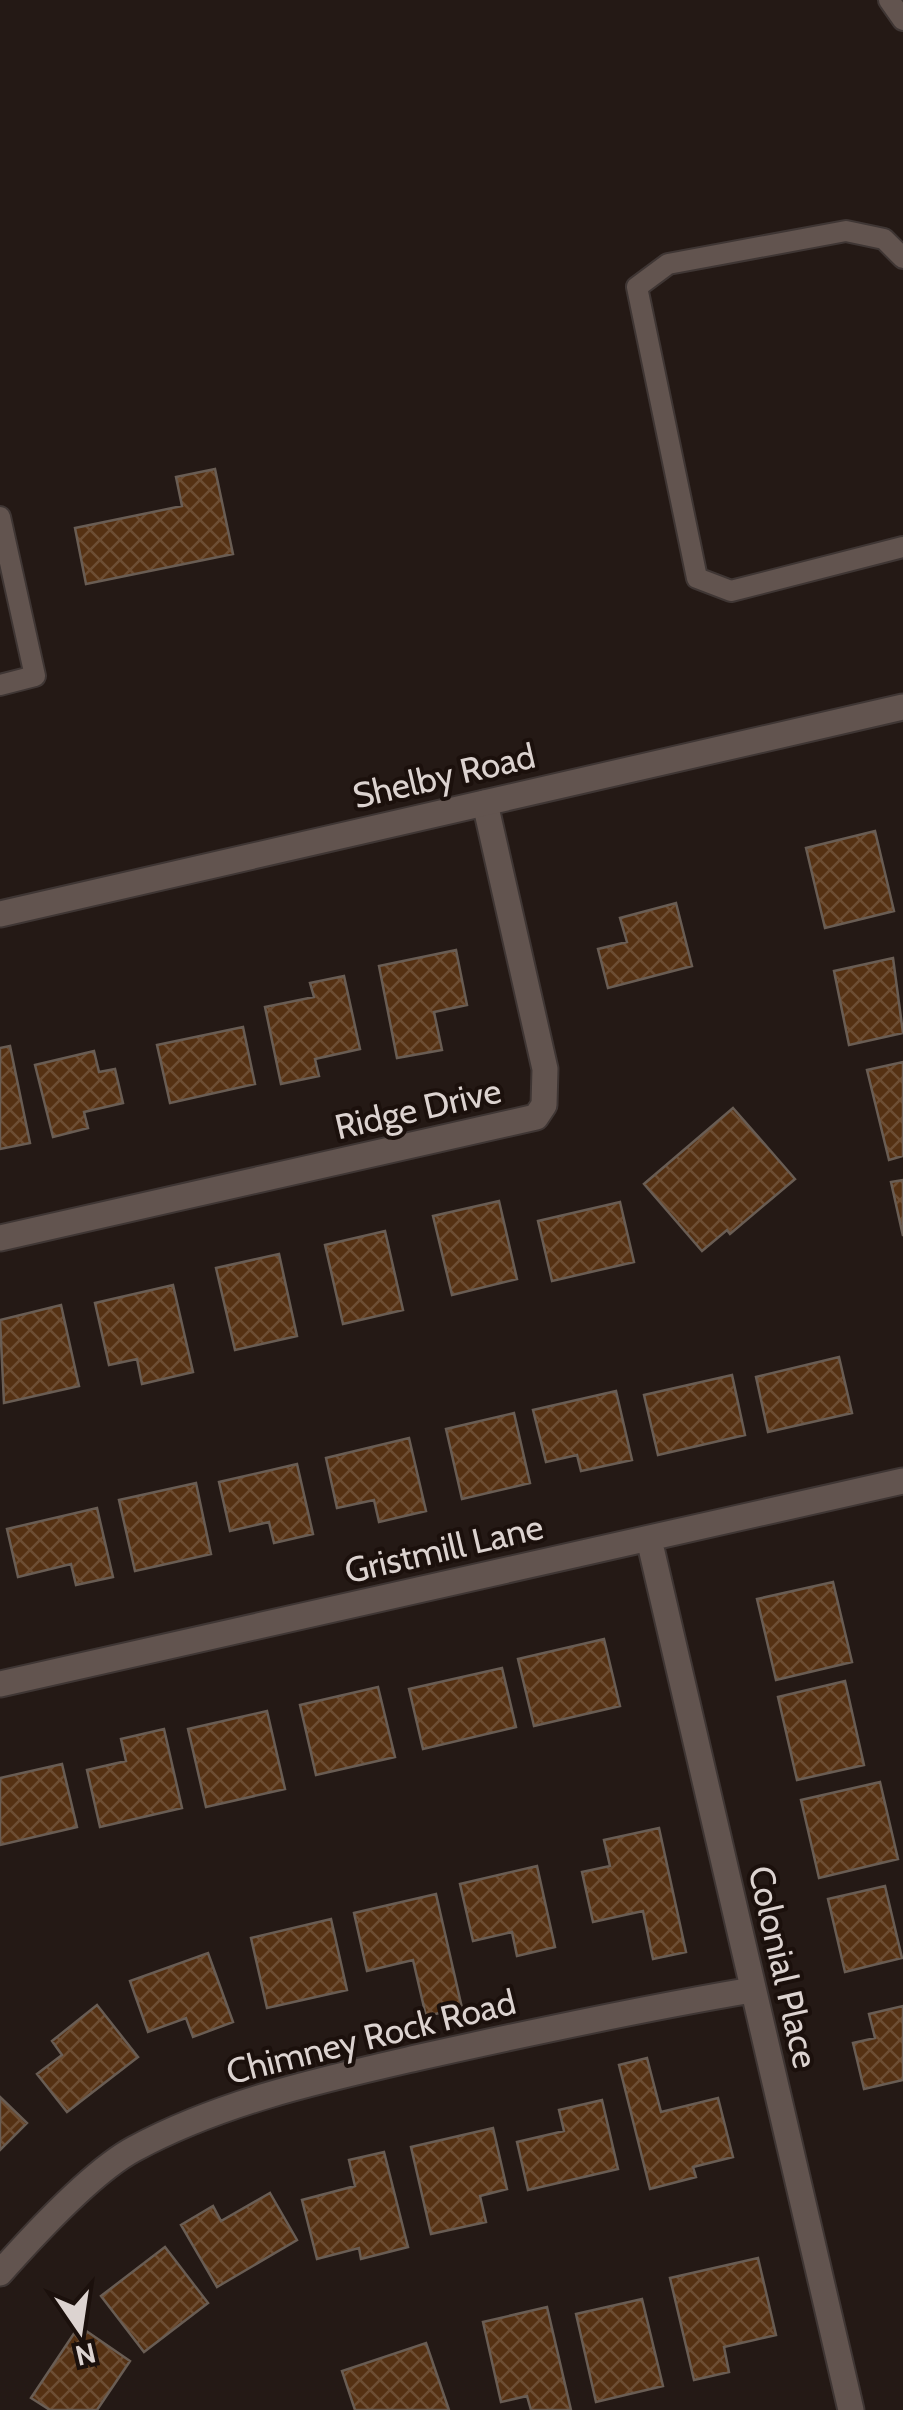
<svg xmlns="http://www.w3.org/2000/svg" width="903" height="2410" font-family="Cabin,sans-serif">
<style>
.building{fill:url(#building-cross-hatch);stroke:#695d54;stroke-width:2.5}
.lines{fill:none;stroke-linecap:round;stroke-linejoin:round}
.lane-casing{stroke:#3f3634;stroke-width:24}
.street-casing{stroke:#3f3634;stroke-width:29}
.secondary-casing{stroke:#3f3634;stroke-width:29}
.lane{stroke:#62544f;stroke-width:20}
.street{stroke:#62544f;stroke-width:25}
.secondary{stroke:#62544f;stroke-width:25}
.labels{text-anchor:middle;stroke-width:8;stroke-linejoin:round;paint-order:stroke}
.street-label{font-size:35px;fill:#dcd3d0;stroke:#1b100c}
</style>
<defs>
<pattern id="building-cross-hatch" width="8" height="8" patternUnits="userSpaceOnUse" patternTransform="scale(2.5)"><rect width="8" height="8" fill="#553113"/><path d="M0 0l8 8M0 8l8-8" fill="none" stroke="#6d4e34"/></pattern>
</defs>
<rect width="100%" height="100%" fill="#241915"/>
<path class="building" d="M 215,469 L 233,554 L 86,584 L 75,528 L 182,506 L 176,477 Z
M 875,831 L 894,911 L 825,928 L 806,848 Z
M 676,903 L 692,966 L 608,988 L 598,949 L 627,942 L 620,918 Z
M 456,950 L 467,1005 L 434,1012 L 442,1050 L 397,1058 L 379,966 Z
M 893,958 L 903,1033 L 849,1045 L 834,971 Z
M 344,976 L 360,1049 L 315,1059 L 319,1076 L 281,1084 L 265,1007 L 314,997 L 310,983 Z
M 243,1027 L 255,1084 L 170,1103 L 157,1045 Z
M 10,1046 L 30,1143 L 0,1149 L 0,1048 Z
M 94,1051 L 99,1072 L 115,1069 L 123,1103 L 84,1112 L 88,1128 L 53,1137 L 35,1065 Z
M 903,1062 L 903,1156 L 889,1160 L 867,1070 Z
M 733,1108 L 795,1179 L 730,1234 L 727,1230 L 702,1251 L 644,1184 Z
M 903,1180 L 903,1236 L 891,1182 Z
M 499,1201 L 517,1279 L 452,1295 L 433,1216 Z
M 620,1202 L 634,1262 L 552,1281 L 538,1221 Z
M 385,1231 L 403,1310 L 343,1324 L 325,1245 Z
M 279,1254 L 297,1336 L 235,1350 L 216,1268 Z
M 173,1285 L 193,1372 L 142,1384 L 137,1359 L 109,1365 L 95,1303 Z
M 61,1305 L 79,1386 L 4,1403 L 0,1320 Z
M 839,1357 L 852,1413 L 768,1432 L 756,1377 Z
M 732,1375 L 745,1435 L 658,1455 L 644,1395 Z
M 616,1391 L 632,1460 L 581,1471 L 577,1455 L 546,1462 L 533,1410 Z
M 514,1413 L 530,1483 L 462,1499 L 446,1429 Z
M 409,1438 L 426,1511 L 379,1522 L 374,1500 L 337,1508 L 326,1458 Z
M 297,1464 L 313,1534 L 274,1543 L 269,1522 L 230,1531 L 219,1482 Z
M 196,1483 L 211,1554 L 135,1571 L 119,1500 Z
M 97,1508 L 113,1577 L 76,1585 L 71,1564 L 18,1577 L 7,1529 Z
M 833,1582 L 852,1662 L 776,1680 L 757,1599 Z
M 604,1639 L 620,1706 L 534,1726 L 518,1659 Z
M 502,1668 L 516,1727 L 423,1749 L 409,1689 Z
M 845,1681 L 864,1765 L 797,1780 L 778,1697 Z
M 378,1687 L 395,1757 L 316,1775 L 300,1705 Z
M 267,1711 L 285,1789 L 206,1807 L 188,1729 Z
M 164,1729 L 182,1808 L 100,1827 L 87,1770 L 126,1761 L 121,1739 Z
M 62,1764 L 77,1827 L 0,1845 L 0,1778 Z
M 880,1782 L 898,1859 L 819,1878 L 801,1800 Z
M 659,1828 L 686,1952 L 653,1959 L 643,1911 L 593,1922 L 582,1872 L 610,1866 L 604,1840 Z
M 537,1866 L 555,1947 L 517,1956 L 512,1932 L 473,1941 L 460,1884 Z
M 885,1886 L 902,1958 L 845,1972 L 828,1899 Z
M 436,1894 L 462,2008 L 426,2016 L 413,1960 L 367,1971 L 354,1913 Z
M 331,1919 L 347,1990 L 267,2008 L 251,1938 Z
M 208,1953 L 233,2022 L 193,2037 L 186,2018 L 148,2032 L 130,1981 Z
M 97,2005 L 138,2057 L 67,2112 L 37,2074 L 62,2055 L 52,2041 Z
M 903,2006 L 903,2080 L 864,2089 L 853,2043 L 875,2038 L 869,2014 Z
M 647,2058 L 661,2112 L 718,2098 L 733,2157 L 693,2167 L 696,2177 L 650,2189 L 619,2065 Z
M 0,2097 L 27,2123 L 0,2150 Z
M 602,2100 L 618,2169 L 528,2190 L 517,2142 L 564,2131 L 559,2110 Z
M 493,2128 L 507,2189 L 480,2196 L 486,2222 L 431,2234 L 411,2147 Z
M 384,2152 L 408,2247 L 361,2259 L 359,2248 L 317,2259 L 302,2200 L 355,2186 L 349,2160 Z
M 270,2193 L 297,2240 L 217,2287 L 181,2225 L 213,2206 L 221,2221 Z
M 165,2247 L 208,2303 L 144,2352 L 101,2296 Z
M 758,2258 L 776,2335 L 724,2347 L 729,2372 L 694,2380 L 670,2278 Z
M 642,2299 L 663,2386 L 596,2402 L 576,2314 Z
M 547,2307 L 571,2410 L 531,2410 L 527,2396 L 501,2402 L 483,2322 Z
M 79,2326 L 130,2361 L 97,2410 L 50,2410 L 31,2398 Z
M 426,2343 L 449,2410 L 355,2410 L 342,2371 Z"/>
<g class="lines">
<g class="lane-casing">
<path id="lane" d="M 889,0 L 903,20
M 903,258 L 884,239 L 846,231 L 668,264 L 637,287 L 697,578 L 731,591 L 903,547
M 0,517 L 35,676 L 0,685"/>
</g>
<g class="street-casing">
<path id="street" d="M 0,1238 L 536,1117 L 544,1105 L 545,1069 L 485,803
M 649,1539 L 851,2410
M 0,1684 L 903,1481
M 0,2273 C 32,2237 93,2171 134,2149 C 221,2102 320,2080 416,2058 C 528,2033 639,2009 752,1990"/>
</g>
<g class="secondary-casing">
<path id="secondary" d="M 0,914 L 903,707"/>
</g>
<use href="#lane" class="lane"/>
<use href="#street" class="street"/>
<use href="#secondary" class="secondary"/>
</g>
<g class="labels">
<g class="street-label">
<text transform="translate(444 776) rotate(-13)" y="12">Shelby Road</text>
<text transform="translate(418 1109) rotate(-13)" y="12">Ridge Drive</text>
<text transform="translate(444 1549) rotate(-13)" y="12">Gristmill Lane</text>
<text transform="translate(783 1967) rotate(77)" y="12">Colonial Place</text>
<text transform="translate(371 2037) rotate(-14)" y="12">Chimney Rock Road</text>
</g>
</g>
<g transform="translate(80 2330) rotate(167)" stroke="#1b100c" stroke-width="8" paint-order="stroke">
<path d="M0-8L18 38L0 25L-18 38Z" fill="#dcd3d0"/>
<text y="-15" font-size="28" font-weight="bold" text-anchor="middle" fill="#dcd3d0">N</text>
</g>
</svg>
